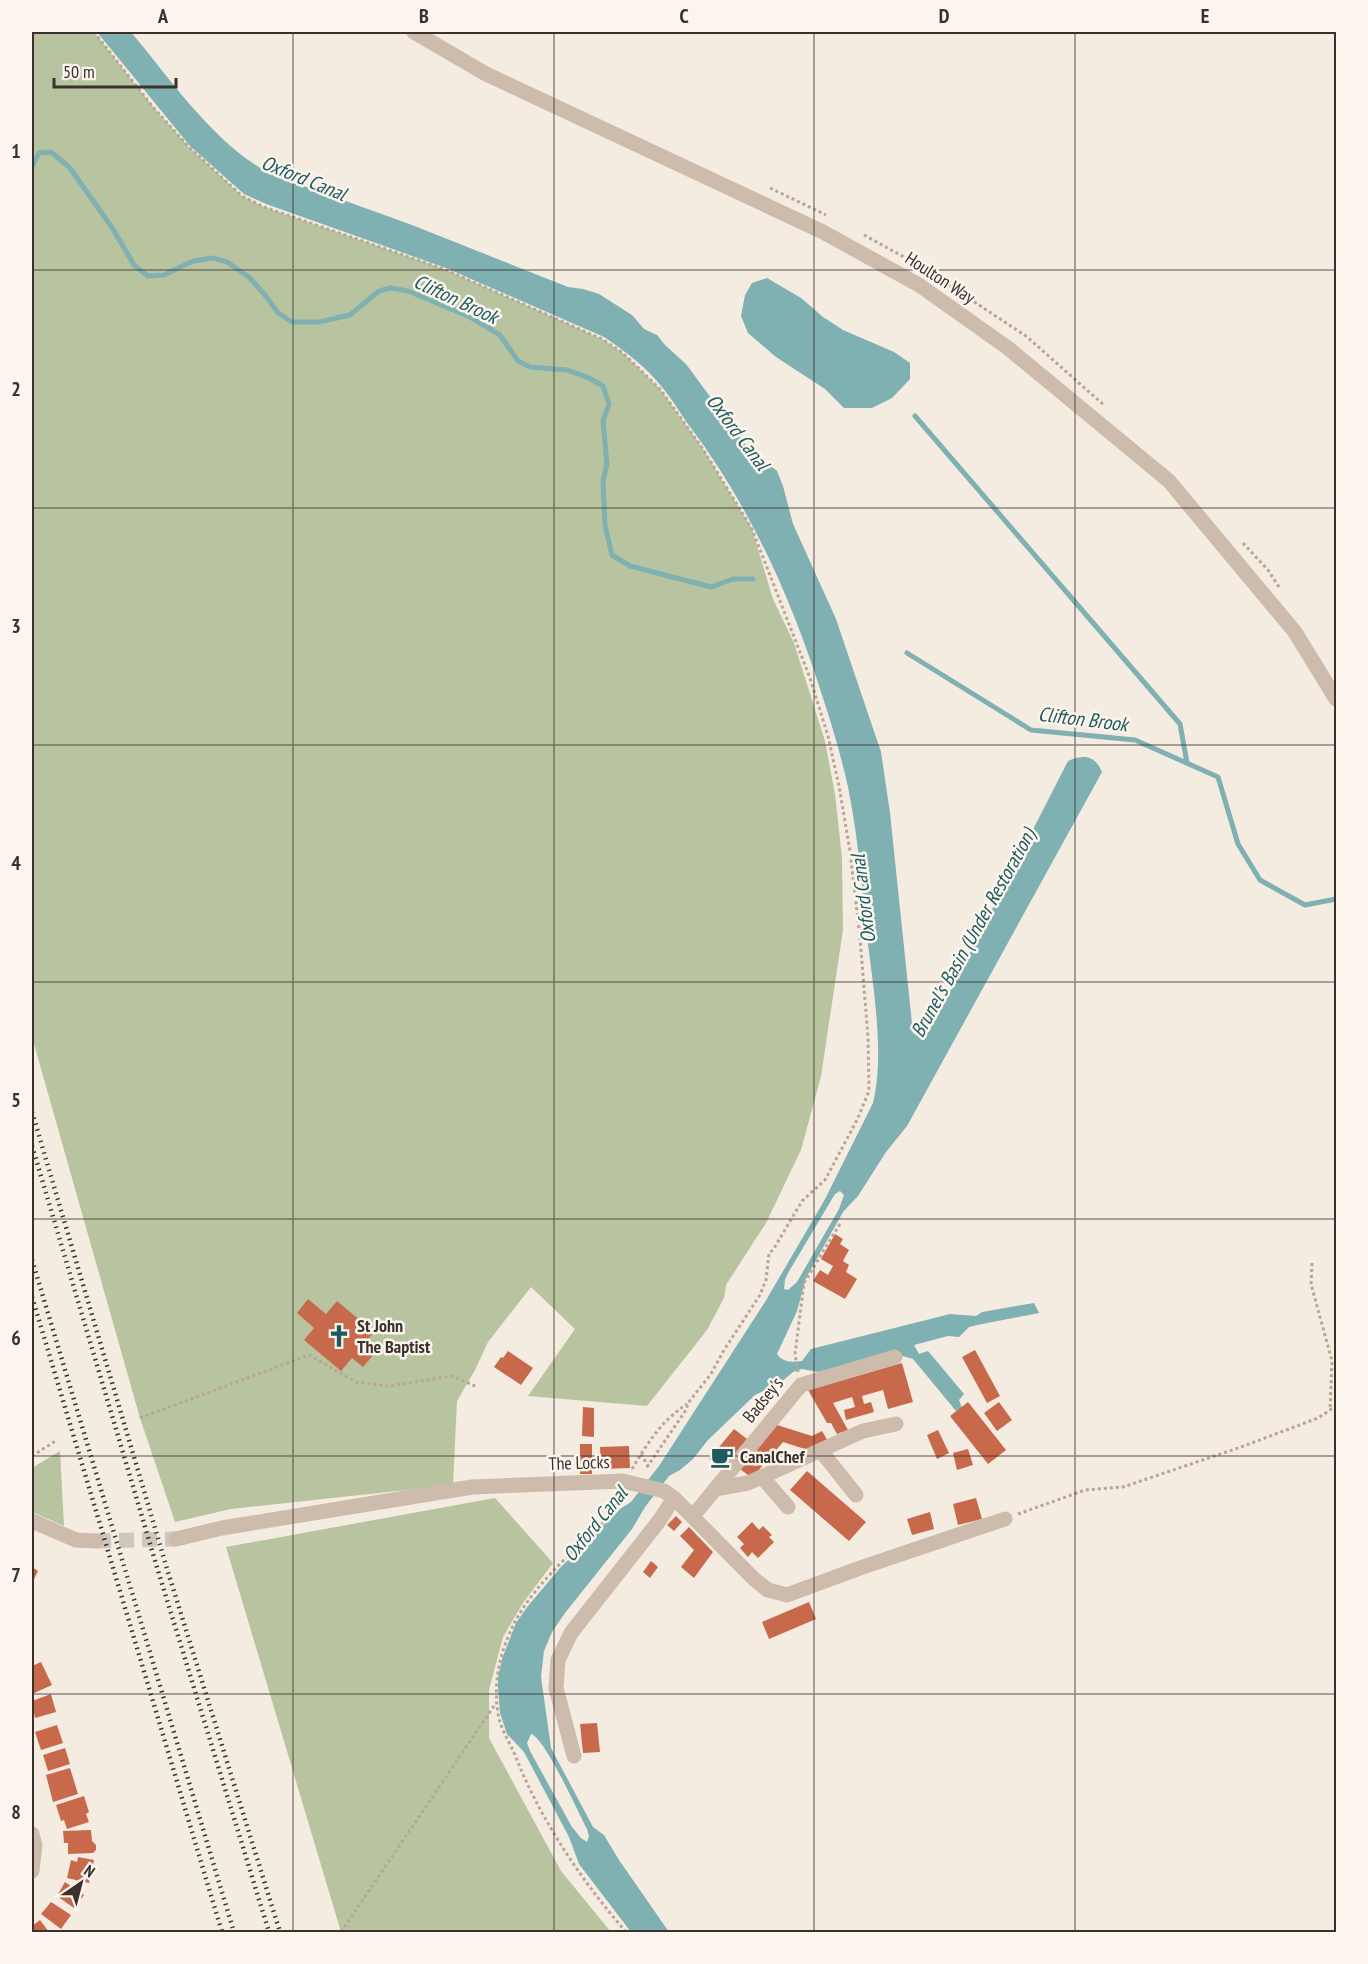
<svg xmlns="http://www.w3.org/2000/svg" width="1368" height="1964" font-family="'PT Sans Narrow',sans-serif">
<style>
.green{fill:#b8c4a0}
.water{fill:#7fb0b2;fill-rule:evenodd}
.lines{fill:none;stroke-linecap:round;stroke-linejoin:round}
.stream{stroke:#7fb0b2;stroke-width:5}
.building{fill:#c8694b}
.minor-tunnel{stroke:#cfc6bd;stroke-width:15;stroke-dasharray:15 8;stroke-linecap:butt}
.path{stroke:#b9a596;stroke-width:3;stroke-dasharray:3 3;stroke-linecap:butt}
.minor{stroke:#cdbbac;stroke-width:15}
.rail{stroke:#3b302b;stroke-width:4.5;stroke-dasharray:1.5 4.5;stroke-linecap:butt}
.grid{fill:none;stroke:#3b302b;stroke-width:1.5;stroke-opacity:0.55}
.labels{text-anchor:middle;stroke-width:5;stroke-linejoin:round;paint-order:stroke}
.street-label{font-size:18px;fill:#3b302b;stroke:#fbf5ee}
.poi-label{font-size:18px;font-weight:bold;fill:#3b302b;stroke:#fbf5ee;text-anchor:start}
.water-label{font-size:20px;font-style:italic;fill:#1f5a5e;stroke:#fbf5ee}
.neatline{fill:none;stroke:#3b302b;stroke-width:2}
.grid-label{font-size:20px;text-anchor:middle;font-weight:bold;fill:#3b302b}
</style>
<rect width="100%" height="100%" fill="#f4ebe1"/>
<path class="green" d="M 32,32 L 94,32 L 153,107 L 189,147 L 242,196 L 264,207 L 444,269 L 602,339 L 623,353 L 660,389 L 703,449 L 752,529 L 773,599 L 794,643 L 825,741 L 835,794 L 842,858 L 843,930 L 821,1076 L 801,1150 L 766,1223 L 726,1285 L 724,1298 L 707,1330 L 647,1406 L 528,1396 L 575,1329 L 531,1287 L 488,1342 L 475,1370 L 457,1401 L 453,1485 L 231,1509 L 175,1522 L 140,1418 L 32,1037 Z
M 60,1451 L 64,1526 L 32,1512 L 32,1468 Z
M 495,1498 L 553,1563 L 523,1603 L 503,1637 L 489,1690 L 489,1738 L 561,1871 L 611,1932 L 341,1932 L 226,1547 Z"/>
<path class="water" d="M 97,32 L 131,32 C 178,88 232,172 307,187 L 412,225 L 568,287 L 583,289 L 599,294 L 632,315 L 644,329 L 657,335 L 665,345 L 686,364 L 748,448 L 777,471 L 783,486 L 793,524 L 836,619 L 881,752 L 890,813 L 913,1033 L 923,1039 L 936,1019 L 1068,761 C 1084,754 1095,755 1102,772 L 907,1126 L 886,1152 L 858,1196 L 843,1212 L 806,1278 L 797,1311 L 777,1354 C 783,1363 792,1362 802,1361 L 811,1349 L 950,1314 L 976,1316 L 982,1312 L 1034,1303 L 1039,1313 L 977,1325 L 969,1327 L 959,1337 L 948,1336 L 914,1345 L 919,1354 L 928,1351 L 964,1394 L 959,1400 L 962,1408 L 956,1411 L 913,1359 L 899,1355 L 886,1354 L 818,1372 L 802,1369 L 793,1372 L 780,1383 L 755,1395 L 708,1440 L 693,1459 L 680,1470 L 669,1476 L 645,1507 L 632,1529 L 565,1613 L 552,1632 L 544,1651 L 541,1677 L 551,1748 L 593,1827 L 604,1835 L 619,1860 L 669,1932 L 631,1932 L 579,1864 L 569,1837 L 524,1752 L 507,1734 L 500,1713 L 498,1688 L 498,1677 L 502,1659 L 516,1623 L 528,1606 L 560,1568 L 620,1509 L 631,1502 L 659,1466 L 765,1302 L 824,1201 L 873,1103 C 885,1054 873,986 867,936 C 862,886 858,836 848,787 C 841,756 832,725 822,695 C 792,600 751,508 691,428 C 681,415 673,400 662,387 C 646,367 625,351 604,337 L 446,268 L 266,204 L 244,194 L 190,146 ZM 840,1191 L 844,1195 L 839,1209 L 797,1282 L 788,1290 L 784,1289 L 785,1280 L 788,1273 L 835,1194 ZM 531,1734 C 545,1738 578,1812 587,1829 L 589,1836 L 587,1842 L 581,1838 L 572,1827 L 530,1751 L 527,1743 Z
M 767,278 L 801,298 L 823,317 L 843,330 L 894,352 L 910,363 L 910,379 L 892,398 L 872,408 L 844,408 L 825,389 L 776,357 L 748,333 L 741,316 L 745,295 L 752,283 Z"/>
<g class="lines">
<path class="stream" d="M 32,167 L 39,153 L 51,152 L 70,168 L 113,229 L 134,265 L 148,276 L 164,275 L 193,261 L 213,258 L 227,262 L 249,277 L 265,295 L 278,313 L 292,322 L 319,322 L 350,315 L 379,291 L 391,288 L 408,291 L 470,317 L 500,335 L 518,361 L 530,367 L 567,370 L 589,378 L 603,386 L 609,404 L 603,421 L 607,464 L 603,481 L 605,525 L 612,555 L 630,566 L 711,587 L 733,579 L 753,579
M 915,416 L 1180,724 L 1187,763
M 907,653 L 1031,730 L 1135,740 L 1218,777 L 1238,844 L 1260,880 L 1305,905 L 1336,899"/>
</g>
<path class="building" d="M 835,1234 L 843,1239 L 840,1244 L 849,1250 L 843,1261 L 849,1265 L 846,1272 L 857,1279 L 845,1299 L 813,1281 L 820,1270 L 828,1275 L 833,1266 L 821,1259 Z
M 308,1299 L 326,1314 L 337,1301 L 374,1332 L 364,1344 L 375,1353 L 363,1367 L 352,1358 L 341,1371 L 304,1340 L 314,1328 L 297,1313 Z
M 975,1350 L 1000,1396 L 987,1403 L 962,1357 Z
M 508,1351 L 533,1368 L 521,1385 L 494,1367 L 501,1357 L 503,1358 Z
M 902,1363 L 913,1402 L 888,1409 L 883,1390 L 862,1396 L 864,1404 L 871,1402 L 874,1412 L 846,1420 L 844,1410 L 855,1407 L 852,1397 L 833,1403 L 848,1430 L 837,1434 L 831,1423 L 827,1423 L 808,1390 Z
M 968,1402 L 1006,1450 L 988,1464 L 950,1416 Z
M 999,1402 L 1012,1420 L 997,1431 L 984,1413 Z
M 583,1407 L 594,1408 L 594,1437 L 582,1436 Z
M 777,1425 L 812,1436 L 822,1431 L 829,1443 L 811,1451 L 783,1442 L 752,1478 L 740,1469 Z
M 734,1429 L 747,1439 L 722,1469 L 709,1459 Z
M 938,1430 L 949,1453 L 937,1459 L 927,1435 Z
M 580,1444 L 592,1444 L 592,1474 L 580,1474 Z
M 629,1446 L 630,1468 L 601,1469 L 600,1447 Z
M 968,1449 L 973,1465 L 957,1470 L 953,1453 Z
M 807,1471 L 866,1522 L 849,1541 L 790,1490 Z
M 976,1498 L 982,1519 L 958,1525 L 953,1504 Z
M 930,1512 L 934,1529 L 912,1535 L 907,1519 Z
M 676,1516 L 682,1522 L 674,1531 L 667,1525 Z
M 752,1522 L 759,1530 L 763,1526 L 772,1535 L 769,1537 L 774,1542 L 758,1558 L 752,1552 L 748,1557 L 740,1548 L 744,1544 L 737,1537 Z
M 689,1527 L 713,1552 L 694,1578 L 681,1567 L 694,1550 L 680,1536 Z
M 651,1561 L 658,1567 L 650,1578 L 643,1572 Z
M 32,1567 L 38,1571 L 32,1583 Z
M 809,1602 L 816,1619 L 769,1639 L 762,1622 Z
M 41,1662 L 52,1685 L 32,1694 L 32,1666 Z
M 51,1694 L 56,1712 L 35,1718 L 32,1701 Z
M 597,1723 L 600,1752 L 583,1753 L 580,1724 Z
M 57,1725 L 63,1743 L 41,1750 L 35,1732 Z
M 65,1748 L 70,1764 L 48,1771 L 43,1755 Z
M 70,1768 L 78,1794 L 53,1802 L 46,1775 Z
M 84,1796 L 89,1812 L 86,1814 L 89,1822 L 67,1829 L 64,1820 L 61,1821 L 56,1805 Z
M 91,1830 L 92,1841 L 96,1845 L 96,1850 L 93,1853 L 68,1854 L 68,1843 L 64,1843 L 63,1831 Z
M 78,1857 L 94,1860 L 89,1883 L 67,1878 L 71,1860 L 77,1862 Z
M 65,1882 L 84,1895 L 74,1908 L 57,1896 Z
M 51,1902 L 71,1915 L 61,1929 L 41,1914 Z
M 40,1920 L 49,1932 L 32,1932 L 32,1926 Z"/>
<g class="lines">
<path class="minor-tunnel" d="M 96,1541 L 176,1539"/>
<path class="path" d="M 94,32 L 153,107 L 189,147 L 242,196 L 264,207 L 444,269 L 602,339 L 623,353 L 660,389 L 703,449 L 752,529 L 810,678 L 828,736 L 839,786 L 850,851 L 860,938 L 868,1037 L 869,1091 L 857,1120 L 825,1180 L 802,1201 L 773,1250 L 769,1253 L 766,1280 L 760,1295 L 724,1350 L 711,1374 L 688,1403 L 686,1410 L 645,1470
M 770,188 L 826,215
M 864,235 L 924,268
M 944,282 L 1026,336 L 1105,406
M 1243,543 L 1268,570 L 1279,587
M 1312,1263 L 1311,1284 L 1332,1361 L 1330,1410
M 798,1372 L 795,1354 L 804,1283 L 841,1222
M 140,1418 L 309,1355 L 356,1382 L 389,1386 L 452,1376 L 475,1386
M 641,1454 L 648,1466
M 32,1456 L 57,1440
M 632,1469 C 647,1444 661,1421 687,1404
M 1018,1514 L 1085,1490 L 1123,1487 L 1241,1447 L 1318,1418 L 1336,1406
M 341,1932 L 496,1703
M 626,1932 C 581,1880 540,1819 515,1755 C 509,1741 500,1728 498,1713 C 493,1683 500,1651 514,1624 C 538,1576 591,1538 626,1498"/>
<path class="minor" d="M 414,32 L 486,74 L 823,232 L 919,285 L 1008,348 L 1169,481 L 1295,632 L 1336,699
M 821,1451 L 856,1495
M 762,1477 L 788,1507
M 715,1489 L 748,1483 L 863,1431 L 896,1424
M 693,1516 L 801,1385 L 895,1357
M 32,1521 L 76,1540 L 96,1541
M 176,1539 L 222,1528 L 472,1487 L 623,1481 L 664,1491 L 674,1498 L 754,1579 L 768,1590 L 787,1595 L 860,1568 L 1005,1519
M 574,1756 L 556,1688 L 558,1660 L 571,1633 L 659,1521 L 674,1498
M 32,1834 L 35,1845 L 32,1871"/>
<path class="rail" d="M 32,1112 L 168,1572 L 280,1932
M 32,1146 L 159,1574 L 269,1932
M 32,1260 L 234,1932
M 32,1297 L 222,1932"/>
</g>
<path class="grid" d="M 293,32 L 293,1932M 554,32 L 554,1932M 814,32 L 814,1932M 1075,32 L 1075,1932M 32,270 L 1336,270M 32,508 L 1336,508M 32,745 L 1336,745M 32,982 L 1336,982M 32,1219 L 1336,1219M 32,1456 L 1336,1456M 32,1694 L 1336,1694"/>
<defs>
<g id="church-bare" transform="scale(1.8)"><path d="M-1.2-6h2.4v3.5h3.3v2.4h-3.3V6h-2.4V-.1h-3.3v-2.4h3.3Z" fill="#1f5a5e" stroke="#fbf5ee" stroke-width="2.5" paint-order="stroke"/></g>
<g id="cafe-bare" transform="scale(1.8)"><path d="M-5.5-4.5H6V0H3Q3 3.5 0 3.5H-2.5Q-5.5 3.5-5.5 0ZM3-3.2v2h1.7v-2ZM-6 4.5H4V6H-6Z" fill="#1f5a5e" stroke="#fbf5ee" stroke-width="2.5" paint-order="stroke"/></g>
</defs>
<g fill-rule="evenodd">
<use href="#church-bare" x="339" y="1336"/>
<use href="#cafe-bare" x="722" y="1457"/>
</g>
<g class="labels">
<g class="street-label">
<text transform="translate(940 278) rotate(33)" y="6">Houlton Way</text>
<text transform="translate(763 1400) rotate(-51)" y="6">Badsey's</text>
<text transform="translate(579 1463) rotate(-2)" y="6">The Locks</text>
</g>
<g class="poi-label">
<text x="357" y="1332">St John<tspan x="357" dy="21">The Baptist</tspan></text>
<text x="740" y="1463">CanalChef</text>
</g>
<g class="water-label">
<text transform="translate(304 178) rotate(22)" y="7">Oxford Canal</text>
<text transform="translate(456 299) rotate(25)" y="7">Clifton Brook</text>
<text transform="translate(738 432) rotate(53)" y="7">Oxford Canal</text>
<text transform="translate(1083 719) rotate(7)" y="7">Clifton Brook</text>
<text transform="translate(863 899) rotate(-97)" y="7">Oxford Canal</text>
<text transform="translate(973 933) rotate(-61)" y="7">Brunel's Basin (Under Restoration)</text>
<text transform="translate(595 1524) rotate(-51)" y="7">Oxford Canal</text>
</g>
</g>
<rect width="1368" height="1964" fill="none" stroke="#fbf5ee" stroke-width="66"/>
<g transform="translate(81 1883) rotate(35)" stroke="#fbf5ee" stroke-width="4.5" paint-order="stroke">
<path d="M0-4.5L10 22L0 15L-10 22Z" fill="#3b302b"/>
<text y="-9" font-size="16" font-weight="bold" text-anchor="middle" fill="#3b302b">N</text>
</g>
<path d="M54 78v9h122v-9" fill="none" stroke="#3b302b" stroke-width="3"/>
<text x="63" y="78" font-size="18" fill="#3b302b" stroke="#fbf5ee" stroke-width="4.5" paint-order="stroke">50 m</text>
<rect x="33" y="33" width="1302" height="1898" class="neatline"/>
<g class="grid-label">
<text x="163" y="23">A</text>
<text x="424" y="23">B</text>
<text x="684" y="23">C</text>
<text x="944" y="23">D</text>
<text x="1205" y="23">E</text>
<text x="16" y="158">1</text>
<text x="16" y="396">2</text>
<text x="16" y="633">3</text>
<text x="16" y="870">4</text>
<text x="16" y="1107">5</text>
<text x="16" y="1345">6</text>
<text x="16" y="1582">7</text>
<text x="16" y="1819">8</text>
</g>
</svg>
